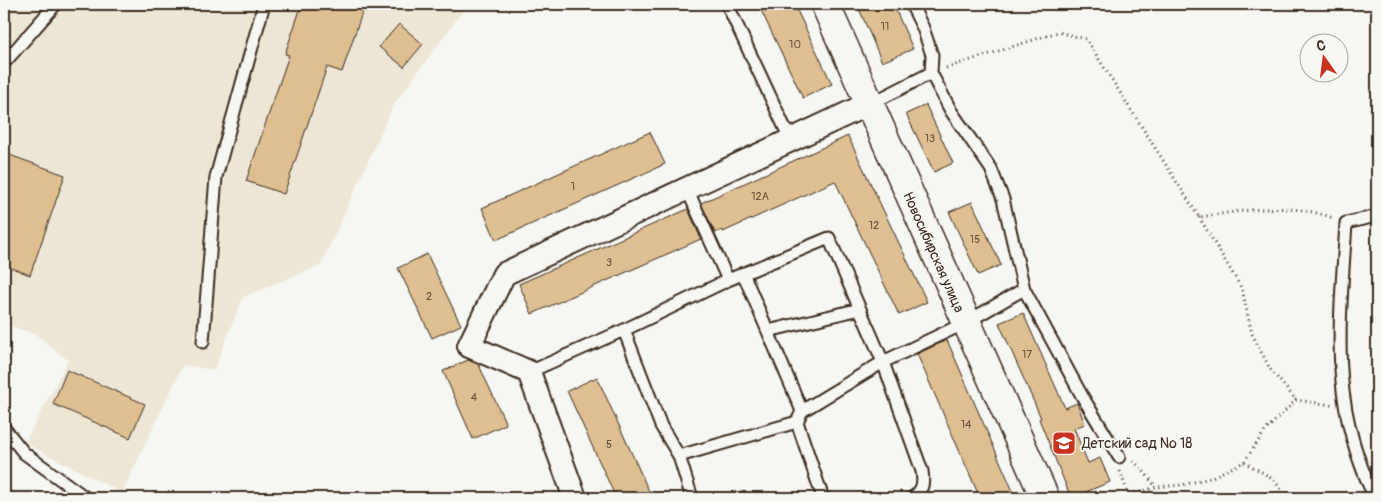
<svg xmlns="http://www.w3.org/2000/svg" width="1381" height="502" font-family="Pangolin,sans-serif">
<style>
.built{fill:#eee6d5}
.building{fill:#ddbf91;stroke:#3b2a1e}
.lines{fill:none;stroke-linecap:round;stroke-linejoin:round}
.lane-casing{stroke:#3b2a1e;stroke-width:15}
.street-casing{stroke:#3b2a1e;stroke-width:26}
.secondary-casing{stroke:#3b2a1e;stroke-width:31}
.path{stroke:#3b2a1e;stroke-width:3;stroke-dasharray:1 4;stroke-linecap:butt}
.lane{stroke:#f6f6f2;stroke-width:11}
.street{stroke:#f6f6f2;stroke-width:22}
.secondary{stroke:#f6f6f2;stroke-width:28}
.labels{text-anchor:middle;stroke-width:4;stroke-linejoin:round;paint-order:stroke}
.number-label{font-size:11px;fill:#644f3b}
.street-label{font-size:14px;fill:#3b2a1e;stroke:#f6f6f2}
.poi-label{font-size:14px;fill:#3b2a1e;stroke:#f6f6f2;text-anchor:start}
</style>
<rect width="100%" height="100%" fill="#f6f6f2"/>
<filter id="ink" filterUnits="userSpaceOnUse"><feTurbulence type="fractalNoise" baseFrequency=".02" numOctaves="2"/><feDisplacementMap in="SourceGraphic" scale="10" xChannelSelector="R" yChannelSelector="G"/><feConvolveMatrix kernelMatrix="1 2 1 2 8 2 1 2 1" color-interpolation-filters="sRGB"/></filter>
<g filter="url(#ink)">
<path class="built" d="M 4,4 L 468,4 L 393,106 L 321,265 L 243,297 L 214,370 L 183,365 L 122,493 L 25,443 L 68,360 L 35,334 L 4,324 Z"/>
<path class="building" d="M 302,4 L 365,4 L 342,72 L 327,67 L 284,194 L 246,181 L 289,55 L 285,54 Z
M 758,4 L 794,4 L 832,84 L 803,98 Z
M 857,4 L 893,4 L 913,49 L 882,62 Z
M 399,24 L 423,44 L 404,67 L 379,47 Z
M 926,105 L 953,163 L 934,172 L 906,114 Z
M 650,132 L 665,164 L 496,240 L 482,208 Z
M 848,136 L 927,302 L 899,315 L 835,181 L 723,232 L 723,230 L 715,233 L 701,203 Z
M 4,153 L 65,175 L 30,275 L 4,265 Z
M 972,202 L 1001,265 L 978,275 L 949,212 Z
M 688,209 L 701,239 L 532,314 L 519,284 Z
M 427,254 L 461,325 L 432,338 L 398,268 Z
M 1023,313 L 1065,408 L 1077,403 L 1085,424 L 1074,428 L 1088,463 L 1100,458 L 1110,482 L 1071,498 L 1039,419 L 1041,418 L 999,323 Z
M 947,340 L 1016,498 L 980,498 L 917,354 Z
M 468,360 L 479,365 L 506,424 L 473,439 L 443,371 Z
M 67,370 L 145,404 L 130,438 L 53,404 Z
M 597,377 L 652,498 L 616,498 L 567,391 Z"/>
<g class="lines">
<g class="lane-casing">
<path id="lane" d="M 727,4 L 791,141
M 911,4 L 923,28 L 932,55 L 931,73 L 951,111 L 991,169 L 1003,199 L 1024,289 L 1082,396 L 1119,457
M 4,63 L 56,4
M 870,104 L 931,73
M 687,189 L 728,280
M 743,273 L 802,411
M 624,330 L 661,426 L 679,456 L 692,498
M 768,331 L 860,309
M 203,342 L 216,177 L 264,4
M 529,372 L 624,330 L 728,280 L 829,238 L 883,362 L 922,471 C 924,484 923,490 912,498
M 4,428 L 24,453 L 86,498
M 679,456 L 797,422
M 823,498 L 797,422 L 802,411 L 883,362 L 965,323 L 1024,289
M 1375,498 C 1328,402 1340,325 1346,223 L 1377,216"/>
</g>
<g class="street-casing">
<path id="street" d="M 575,498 L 529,372 L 469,346 L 504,274 L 868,104"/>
</g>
<g class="secondary-casing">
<path id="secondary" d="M 825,4 L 1045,498"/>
</g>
<path class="path" d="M 946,68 L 1058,32 L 1086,39 L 1199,217 C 1244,211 1289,201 1333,218
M 1199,217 L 1242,289 L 1252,334 L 1270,369 L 1296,400
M 1133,461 L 1142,469 L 1156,487
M 1244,462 C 1259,471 1280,479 1284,498
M 1120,471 L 1128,494
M 1121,498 L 1156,487 L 1182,485 L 1210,478 L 1244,462 L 1265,431 L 1296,400 L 1332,405"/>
<use href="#lane" class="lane"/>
<use href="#street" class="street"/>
<use href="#secondary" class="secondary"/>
</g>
</g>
<defs>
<g id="school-square" transform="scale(1.25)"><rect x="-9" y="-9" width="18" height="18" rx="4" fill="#c8321e" stroke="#f6f6f2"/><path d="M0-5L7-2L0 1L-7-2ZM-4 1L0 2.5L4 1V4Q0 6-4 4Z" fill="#fff"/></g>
</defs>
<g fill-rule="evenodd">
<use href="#school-square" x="1064" y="443"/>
</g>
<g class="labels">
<g class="number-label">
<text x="885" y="30">11</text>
<text x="795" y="48">10</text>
<text x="930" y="142">13</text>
<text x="573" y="190">1</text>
<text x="760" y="200">12А</text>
<text x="874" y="229">12</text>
<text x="975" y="243">15</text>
<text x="609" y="266">3</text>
<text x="429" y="300">2</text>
<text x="1027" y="358">17</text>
<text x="474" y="401">4</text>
<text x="966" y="428">14</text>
<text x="609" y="448">5</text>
</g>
<g class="street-label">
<text transform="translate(934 252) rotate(66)" y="5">Новосибирская улица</text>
</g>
<g class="poi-label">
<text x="1082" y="448">Детский сад № 18</text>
</g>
</g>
<rect width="1381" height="502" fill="none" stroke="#f6f6f2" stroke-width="20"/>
<rect x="10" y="10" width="1361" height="482" fill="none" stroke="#3b2a1e" stroke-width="2" filter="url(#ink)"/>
<g transform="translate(1324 58) rotate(346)"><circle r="24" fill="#f6f6f2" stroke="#aba49d"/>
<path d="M0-4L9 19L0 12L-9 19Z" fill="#c8321e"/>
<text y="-8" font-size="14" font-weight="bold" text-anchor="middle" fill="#3b2a1e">С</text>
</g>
</svg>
